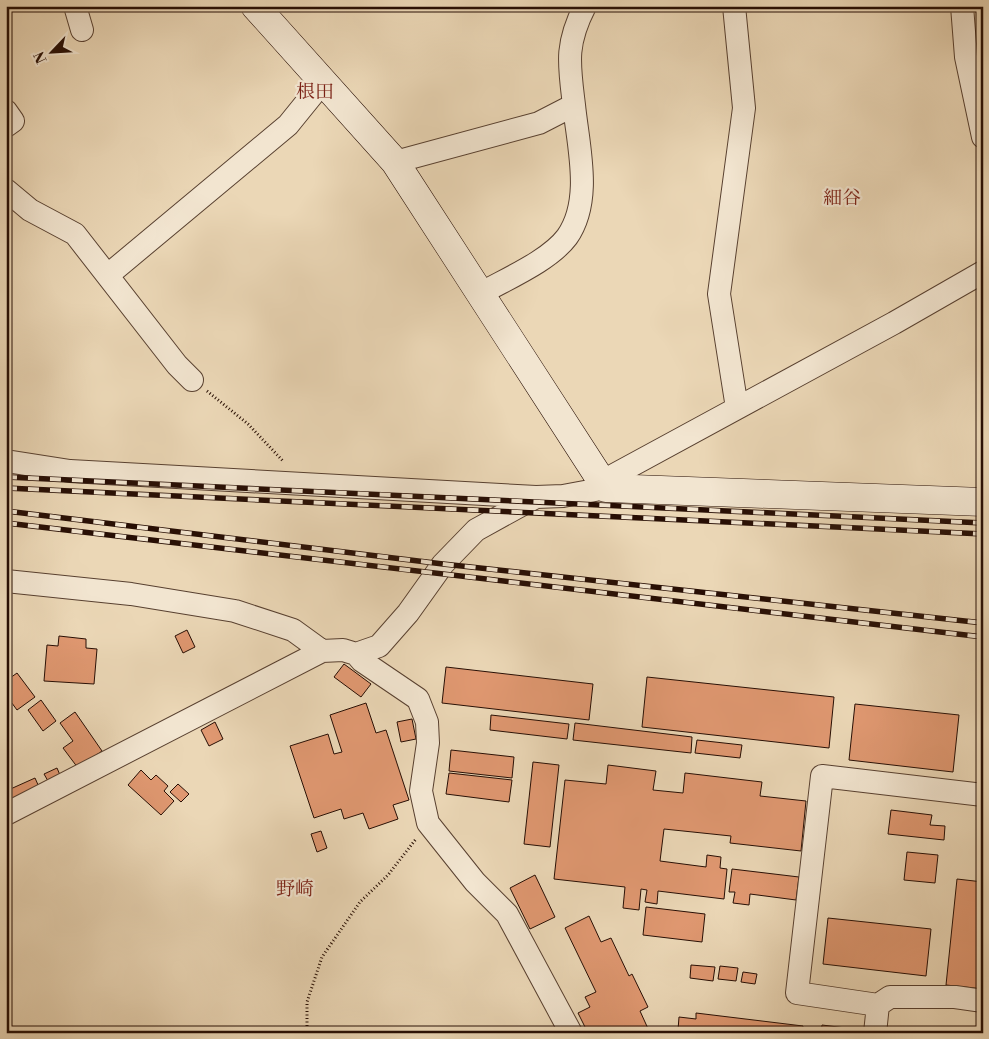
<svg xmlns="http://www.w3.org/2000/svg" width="989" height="1039" font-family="'Libre Bodoni','Noto Serif JP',serif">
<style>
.building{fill:#e09871;stroke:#270e04}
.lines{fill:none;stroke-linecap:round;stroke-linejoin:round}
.street-casing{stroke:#584030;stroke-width:24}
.secondary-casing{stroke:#270e04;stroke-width:29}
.path{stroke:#270e04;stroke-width:3;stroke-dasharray:1 2.5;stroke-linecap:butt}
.street{stroke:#f2e5d0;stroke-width:22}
.secondary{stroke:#f2e5d0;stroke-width:28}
.rail-casing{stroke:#270e04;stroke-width:5.5}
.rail{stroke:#f2e5d0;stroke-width:4;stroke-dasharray:11;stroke-linecap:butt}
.labels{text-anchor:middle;stroke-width:4.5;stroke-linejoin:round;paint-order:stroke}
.quarter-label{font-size:19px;fill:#7a1f14;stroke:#f2e5d0}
</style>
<rect width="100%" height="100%" fill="#ebd7b6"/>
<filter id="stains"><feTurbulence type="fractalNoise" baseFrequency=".004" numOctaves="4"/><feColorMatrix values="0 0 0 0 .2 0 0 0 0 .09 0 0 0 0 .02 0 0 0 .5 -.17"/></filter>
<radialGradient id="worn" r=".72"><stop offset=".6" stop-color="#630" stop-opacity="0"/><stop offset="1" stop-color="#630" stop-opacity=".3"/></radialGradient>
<path class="building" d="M 187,630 L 195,647 L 183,653 L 175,636 Z
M 59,636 L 86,639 L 86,648 L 97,649 L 94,684 L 44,681 L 47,645 L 58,646 Z
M 344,664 L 371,684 L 361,697 L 334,677 Z
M 446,667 L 593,684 L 589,720 L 442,703 Z
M 17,673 L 35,697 L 17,710 L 6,695 L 6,681 Z
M 647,677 L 834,697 L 829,748 L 642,727 Z
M 41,700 L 56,721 L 43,731 L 28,710 Z
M 366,703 L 376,733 L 386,730 L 409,800 L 393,805 L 398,819 L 369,829 L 363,813 L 344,819 L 341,809 L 314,818 L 290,746 L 328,734 L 334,754 L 342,752 L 330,715 Z
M 855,704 L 959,715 L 953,772 L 849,760 Z
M 75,712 L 102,751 L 78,768 L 63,748 L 73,741 L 60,723 Z
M 491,715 L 569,724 L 567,739 L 490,730 Z
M 412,719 L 416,739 L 401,742 L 397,722 Z
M 215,722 L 223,739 L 209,746 L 201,730 Z
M 575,723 L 692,737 L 691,753 L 573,740 Z
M 697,740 L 742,745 L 740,758 L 695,753 Z
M 451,750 L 514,757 L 512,778 L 449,771 Z
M 533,762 L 559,765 L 550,847 L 524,844 Z
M 608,765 L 656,771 L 653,790 L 683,793 L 685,773 L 762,782 L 760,796 L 806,801 L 801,851 L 730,843 L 731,836 L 664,829 L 660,861 L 706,867 L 707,855 L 721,857 L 720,868 L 727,869 L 724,899 L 658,891 L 657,904 L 645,902 L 647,890 L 641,889 L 639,910 L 623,908 L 625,887 L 554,879 L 565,780 L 606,784 Z
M 57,768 L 60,775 L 48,781 L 44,774 Z
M 141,770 L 151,780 L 156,775 L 168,786 L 164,791 L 174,801 L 161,815 L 128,785 Z
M 449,773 L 512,780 L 509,802 L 446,794 Z
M 35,778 L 39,787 L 9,801 L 6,791 Z
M 178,784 L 189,794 L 181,802 L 170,792 Z
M 891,810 L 932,815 L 930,825 L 945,826 L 944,840 L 888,834 Z
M 321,831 L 327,848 L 317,852 L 311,834 Z
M 907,852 L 938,855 L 935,883 L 904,880 Z
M 732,869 L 799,877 L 796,900 L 750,894 L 749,905 L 733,903 L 735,892 L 729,892 Z
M 535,875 L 555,917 L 530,929 L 510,888 Z
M 957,879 L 983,882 L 983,989 L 946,985 Z
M 646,907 L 705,914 L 702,942 L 643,935 Z
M 589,916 L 601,942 L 611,938 L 629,976 L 632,974 L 648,1007 L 640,1011 L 650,1033 L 588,1033 L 578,1013 L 590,1007 L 585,997 L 596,992 L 565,928 Z
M 828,918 L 931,929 L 926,976 L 823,964 Z
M 691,965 L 715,967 L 713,981 L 690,978 Z
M 720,966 L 738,968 L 736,981 L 718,979 Z
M 743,972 L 757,974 L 755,984 L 741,982 Z
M 696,1013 L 803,1026 L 802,1033 L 694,1033 L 678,1030 L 679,1017 L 696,1019 Z
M 822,1025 L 846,1028 L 846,1033 L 821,1033 Z"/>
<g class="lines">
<g class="street-casing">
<path id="street" d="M 75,6 L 82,30
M 734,6 L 744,108 L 719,294 L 737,408
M 962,6 L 966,57 L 983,137
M 6,111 L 13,121 L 6,126
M 395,162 L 539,123 L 574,105 C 569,64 565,45 585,6
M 6,190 L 30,210 L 75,234 L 177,365 L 192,380
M 108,275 L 288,125 L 322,83
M 480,294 C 506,279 549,261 567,237 C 593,200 578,146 574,105
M 6,461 L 70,471 L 536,497 L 563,496 L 606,488
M 603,481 L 894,323 L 983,272
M 6,581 L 131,594 L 235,611 L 293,630 L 322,651
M 356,654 L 362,661 L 418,699 L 427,722 L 428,743 L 421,791 L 428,823 L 475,882 L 507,914 L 571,1033
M 6,814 L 322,651 L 343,650 L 356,654 L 379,646 L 408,613 L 443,564 L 476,530 L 536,497
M 878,1005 L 797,993 L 822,776 L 983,795
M 875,1033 L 878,1005 L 890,997 L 955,997 L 983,1001"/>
</g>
<g class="secondary-casing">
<path id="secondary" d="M 255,6 L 395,162 L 606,488 L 983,502"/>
</g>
<path class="path" d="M 207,391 L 248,424 L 283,461
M 307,1033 L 307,1002 L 322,957 L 360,902 L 388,875 L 416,839"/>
<use href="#street" class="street"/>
<use href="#secondary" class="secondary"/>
<g class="rail-casing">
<path id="rail" d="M 6,477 L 983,523
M 6,488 L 983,534
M 6,511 L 443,564 L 983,623
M 6,523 L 983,637"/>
</g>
<use href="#rail" class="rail"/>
</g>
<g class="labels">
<g class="quarter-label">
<text x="315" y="98">根田</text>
<text x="842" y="204">細谷</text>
<text x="295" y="895">野崎</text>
</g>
</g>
<rect width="989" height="1039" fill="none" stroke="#ebd7b6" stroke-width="25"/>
<rect x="8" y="8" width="974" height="1024" fill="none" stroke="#270e04" stroke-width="2.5"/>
<rect x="12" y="12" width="964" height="1014" fill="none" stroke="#270e04"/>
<g transform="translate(52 52) rotate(245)" stroke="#f2e5d0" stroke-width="4" paint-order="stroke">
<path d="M0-4L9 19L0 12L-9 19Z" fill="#270e04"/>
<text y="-8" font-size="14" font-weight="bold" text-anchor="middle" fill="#270e04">N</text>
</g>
<rect width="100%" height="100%" filter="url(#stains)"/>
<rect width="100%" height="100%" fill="url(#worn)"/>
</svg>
